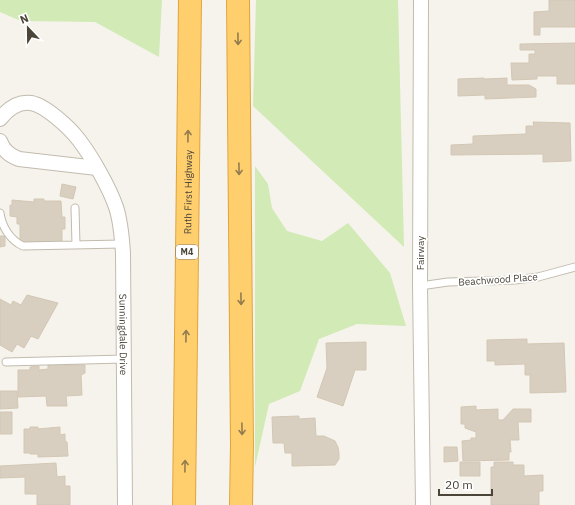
<svg xmlns="http://www.w3.org/2000/svg" width="575" height="505" font-family="'IBM Plex Sans',sans-serif">
<style>
.green{fill:#d2eab5}
.building{fill:#d8cfc1;stroke:#d3c7b4}
.lines{fill:none;stroke-linecap:round;stroke-linejoin:round}
.lane-casing{stroke:#c2bbae;stroke-width:9}
.street-casing{stroke:#c2bbae;stroke-width:16}
.highway-casing{stroke:#e0a43c;stroke-width:24}
.lane{stroke:#fff;stroke-width:7}
.street{stroke:#fff;stroke-width:14}
.highway{stroke:#ffcf6e;stroke-width:22}
.oneway{stroke:#937c4e}
.labels{text-anchor:middle;stroke-width:3.5;stroke-linejoin:round;paint-order:stroke}
.shield{fill:#fff;stroke:#817c74;stroke-width:1}
.shield-label{font-size:9px;font-weight:bold;fill:#4b4439}
.street-label{font-size:10px;fill:#4b4439;stroke:#fff}
</style>
<rect width="100%" height="100%" fill="#f6f3ec"/>
<path class="green" d="M 0,0 L 162,0 L 159,57 L 95,22 L 21,21 L 0,12 Z
M 256,0 L 398,0 L 404,247 L 253,106 Z
M 255,166 L 268,184 L 272,208 L 287,231 L 322,241 L 348,223 L 390,273 L 406,326 L 357,324 L 319,339 L 300,391 L 269,404 L 255,467 Z"/>
<path class="building" d="M 549,0 L 575,0 L 575,27 L 540,27 L 540,35 L 534,35 L 534,12 L 549,11 Z
M 575,43 L 575,84 L 557,84 L 557,76 L 537,76 L 537,79 L 512,80 L 511,63 L 529,63 L 529,54 L 535,54 L 535,50 L 520,50 L 520,44 Z
M 484,78 L 484,79 L 507,78 L 507,85 L 529,85 L 536,89 L 536,97 L 485,99 L 485,95 L 458,96 L 458,79 Z
M 533,122 L 570,123 L 571,161 L 543,162 L 543,154 L 451,155 L 451,145 L 473,144 L 473,136 L 526,134 L 526,126 L 534,126 Z
M 62,184 L 76,187 L 73,199 L 60,196 Z
M 34,199 L 44,199 L 44,201 L 61,201 L 62,217 L 65,217 L 65,229 L 62,229 L 62,242 L 20,243 L 20,224 L 17,224 L 17,217 L 10,216 L 10,205 L 12,206 L 12,200 L 34,202 Z
M 0,236 L 5,236 L 5,246 L 0,247 Z
M 27,295 L 58,303 L 38,339 L 31,336 L 24,348 L 17,344 L 12,352 L 0,345 L 0,299 L 11,305 L 13,301 L 21,305 Z
M 527,339 L 527,344 L 564,343 L 566,392 L 530,393 L 530,375 L 525,375 L 525,364 L 495,365 L 495,361 L 487,361 L 487,340 Z
M 366,342 L 366,370 L 355,370 L 343,406 L 317,397 L 327,368 L 326,343 Z
M 64,363 L 64,365 L 85,365 L 85,373 L 81,375 L 82,395 L 66,396 L 67,406 L 47,406 L 46,396 L 18,397 L 18,370 L 30,370 L 30,367 L 39,366 L 39,370 L 48,369 L 48,364 Z
M 0,391 L 17,391 L 18,408 L 0,409 Z
M 476,406 L 476,410 L 498,409 L 498,420 L 503,420 L 513,409 L 531,409 L 531,422 L 518,422 L 519,440 L 510,440 L 511,452 L 509,452 L 509,460 L 463,461 L 462,441 L 471,440 L 471,438 L 476,438 L 476,432 L 465,428 L 465,424 L 461,424 L 461,407 Z
M 0,412 L 12,412 L 12,434 L 0,434 Z
M 299,416 L 299,419 L 315,418 L 316,436 L 324,436 L 335,441 L 338,447 L 339,453 L 339,459 L 335,465 L 292,466 L 292,453 L 285,453 L 284,443 L 273,443 L 272,417 Z
M 30,427 L 38,427 L 38,429 L 60,427 L 60,435 L 65,434 L 65,441 L 67,442 L 68,456 L 38,457 L 38,454 L 30,454 L 30,453 L 24,453 L 24,429 L 30,429 Z
M 444,447 L 457,447 L 458,461 L 444,462 Z
M 460,462 L 480,462 L 480,476 L 460,476 Z
M 494,462 L 513,462 L 513,465 L 524,465 L 524,476 L 543,475 L 543,491 L 539,491 L 539,505 L 491,505 L 491,467 L 494,467 Z
M 56,463 L 57,477 L 65,476 L 65,486 L 70,486 L 70,505 L 37,505 L 37,494 L 25,494 L 25,477 L 0,478 L 0,466 Z"/>
<g class="lines">
<g class="lane-casing">
<path id="lane" d="M 75,208 L 76,245
M 0,213 C 2,227 10,240 23,246 L 122,244
M 420,286 L 448,282 L 515,280 L 538,277 L 575,267
M 6,362 L 124,359"/>
</g>
<g class="street-casing">
<g id="street">
<path d="M 421,0 L 420,286 L 423,505"/>
<path id="s1" d="M 0,119 C 7,110 17,101 31,103 C 45,105 70,128 79,140 C 92,157 109,187 116,207 C 121,222 122,238 123,253 L 125,505"/>
<path d="M 0,141 C 4,151 9,155 19,159 L 97,168"/>
</g>
</g>
<g class="highway-casing">
<g id="highway">
<path d="M 238,0 L 242,444 L 241,505"/>
<path id="s2" d="M 184,505 L 190,0"/>
</g>
</g>
<use href="#lane" class="lane"/>
<use href="#street" class="street"/>
<use href="#highway" class="highway"/>
</g>
<defs><path id="oneway-shaft" d="M-6 0H5M1.5-3L5.5 0L1.5 3" fill="none" stroke-width="1.6" stroke-linecap="round" stroke-linejoin="round"/></defs>
<g class="oneway">
<use href="#oneway-shaft" transform="translate(238 39) rotate(89)"/>
<use href="#oneway-shaft" transform="translate(188 136) rotate(-89)"/>
<use href="#oneway-shaft" transform="translate(239 169) rotate(89)"/>
<use href="#oneway-shaft" transform="translate(241 299) rotate(89)"/>
<use href="#oneway-shaft" transform="translate(186 336) rotate(-89)"/>
<use href="#oneway-shaft" transform="translate(242 429) rotate(89)"/>
<use href="#oneway-shaft" transform="translate(185 466) rotate(-89)"/>
</g>
<g class="labels">
<rect class="shield" x="176" y="245" width="22" height="14" rx="3"/>
<g class="shield-label">
<text x="187" y="255">M4</text>
</g>
<g class="street-label">
<text dy="4" stroke="none"><textPath href="#s2" startOffset="313">Ruth First Highway</textPath></text>
<text transform="translate(420 253) rotate(-90)" y="4">Fairway</text>
<text transform="translate(498 279) rotate(-4)" y="4">Beachwood Place</text>
<text dy="4" stroke="none"><textPath href="#s1" startOffset="303">Sunningdale Drive</textPath></text>
</g>
</g>
<g transform="translate(28 28) rotate(338)" stroke="#ffffff" stroke-width="3" paint-order="stroke">
<path d="M0-3L7 15L0 10L-7 15Z" fill="#4b4439"/>
<text y="-6" font-size="11" font-weight="bold" text-anchor="middle" fill="#4b4439">N</text>
</g>
<path d="M439 489v6h53v-6" fill="none" stroke="#4b4439" stroke-width="2"/>
<text x="445" y="489" font-size="12" fill="#4b4439" stroke="#ffffff" stroke-width="3" paint-order="stroke">20 m</text>
</svg>
